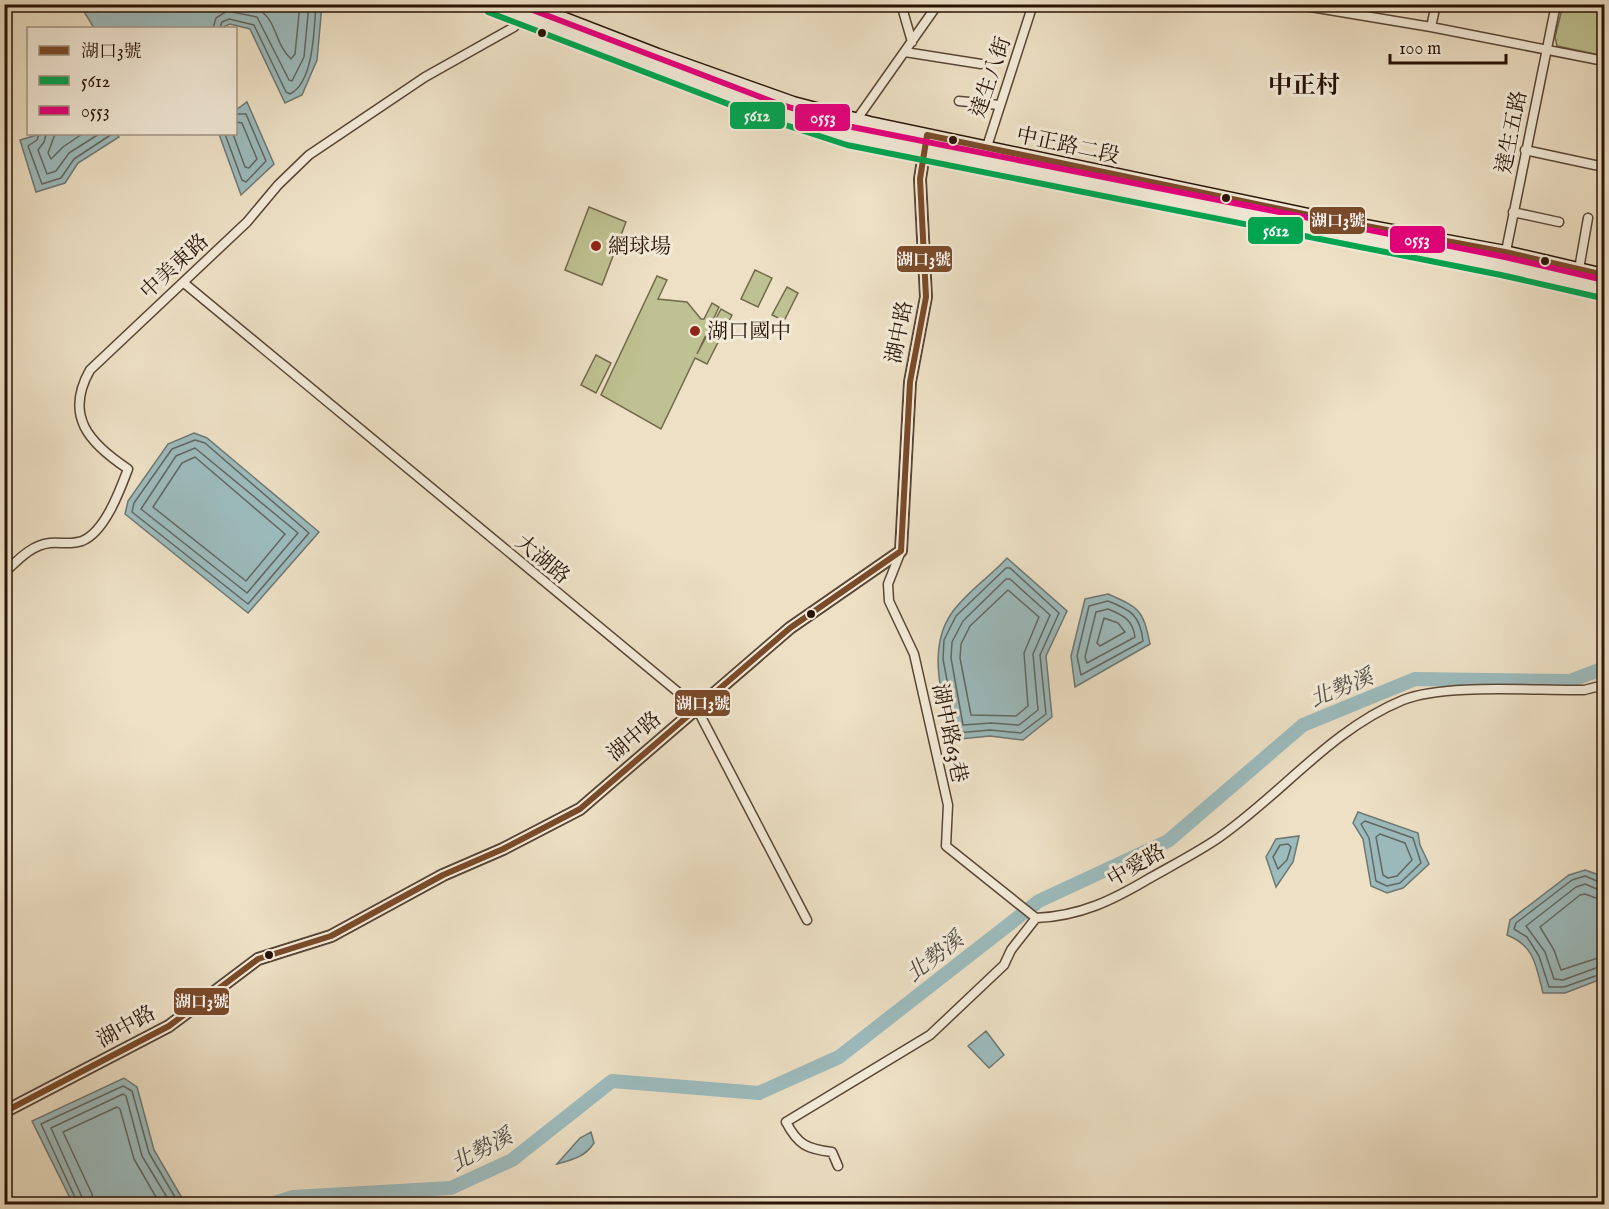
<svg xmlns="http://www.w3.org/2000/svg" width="1609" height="1209" font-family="'IM FELL English','Noto Serif TC',serif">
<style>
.green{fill:#bec191;stroke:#736a4c;stroke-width:1.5}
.water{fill:#9cbbbd;stroke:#6e7874;stroke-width:1.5}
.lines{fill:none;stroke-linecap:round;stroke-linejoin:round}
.shore{stroke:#626762;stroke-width:1.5}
.river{stroke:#9cbbbd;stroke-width:14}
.minor-casing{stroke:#594636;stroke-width:11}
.tertiary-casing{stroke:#594636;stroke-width:14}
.secondary-casing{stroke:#281306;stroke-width:15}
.minor{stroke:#f3ebd9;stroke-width:8}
.tertiary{stroke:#f3ebd9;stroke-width:10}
.secondary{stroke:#f3ebd9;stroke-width:12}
.bus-1-casing{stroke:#f3ebd9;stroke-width:10}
.bus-2-casing{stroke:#f3ebd9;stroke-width:10}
.bus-3-casing{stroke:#f3ebd9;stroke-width:10}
.bus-1{stroke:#7a4b2a;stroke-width:6}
.bus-2{stroke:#00a651;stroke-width:6}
.bus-3{stroke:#e5007d;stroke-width:6}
.bus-dot{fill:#281306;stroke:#f3ebd9;stroke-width:2}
.poi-dot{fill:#8f2418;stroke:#f3ebd9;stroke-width:2}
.labels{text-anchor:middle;stroke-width:6;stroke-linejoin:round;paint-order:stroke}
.street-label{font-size:21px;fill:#281306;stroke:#f3ebd9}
.poi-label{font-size:21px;fill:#281306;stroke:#f3ebd9;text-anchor:start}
.water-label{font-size:22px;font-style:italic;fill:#514e46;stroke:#f3ebd9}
.quarter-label{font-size:24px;font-weight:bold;fill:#281306;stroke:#f3ebd9}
.line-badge{stroke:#f3ebd9;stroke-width:2}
.badge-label{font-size:16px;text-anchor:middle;font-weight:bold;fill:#fff}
</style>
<rect width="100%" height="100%" fill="#ede0c5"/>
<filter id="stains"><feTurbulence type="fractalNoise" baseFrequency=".00333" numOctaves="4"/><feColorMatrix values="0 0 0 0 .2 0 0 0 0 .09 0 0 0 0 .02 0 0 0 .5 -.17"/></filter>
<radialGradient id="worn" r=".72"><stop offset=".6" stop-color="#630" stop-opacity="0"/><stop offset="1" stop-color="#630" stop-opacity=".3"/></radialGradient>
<path class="green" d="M 1563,5 L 1604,5 L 1604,56 L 1557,46 L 1555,37 Z
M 589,207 L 626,222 L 602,285 L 565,270 Z
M 755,270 L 772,278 L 758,307 L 741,299 Z
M 657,276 L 667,280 L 658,299 L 687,302 L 701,319 L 704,319 L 712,303 L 719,307 L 697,354 L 721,309 L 732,315 L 707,364 L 695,358 L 661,429 L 601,395 Z
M 787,287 L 798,293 L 784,321 L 772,315 Z
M 596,355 L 611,363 L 596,393 L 581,385 Z"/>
<path class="water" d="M 91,5 L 322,5 L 317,60 L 302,95 L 285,103 L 250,29 L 230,24 L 221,28 L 94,28 L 83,10 Z
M 247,102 L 274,164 L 241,195 L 219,134 L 236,134 L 236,110 Z
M 40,134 L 117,134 L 119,137 L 78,163 L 65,183 L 36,192 L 20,140 Z
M 194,433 L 207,438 L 319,532 L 248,613 L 125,514 L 128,501 L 168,444 Z
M 1007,558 L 1067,611 L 1046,656 L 1052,717 L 1023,740 L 990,736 L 950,740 C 944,700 926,651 951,614 C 966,592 990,577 1007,558 Z
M 1108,594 C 1140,608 1143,610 1150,644 L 1075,687 L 1071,656 L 1085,599 Z
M 1358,812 L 1418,833 L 1420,845 L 1429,864 L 1403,888 L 1387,893 L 1371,886 L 1363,839 L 1353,823 Z
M 1299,836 L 1293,862 L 1276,887 L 1266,857 L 1276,839 Z
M 1585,870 L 1599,875 L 1604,881 L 1604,978 L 1565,993 L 1543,993 C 1536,966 1535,946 1507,935 L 1510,920 L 1569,875 Z
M 986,1031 L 1004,1055 L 989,1068 L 968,1046 Z
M 124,1078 L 137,1087 L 154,1150 L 185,1203 L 182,1204 L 73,1204 L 32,1121 Z
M 591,1132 L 594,1143 C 585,1157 572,1160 557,1164 L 580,1138 Z"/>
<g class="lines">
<path class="shore" d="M 244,4 C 281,13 270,39 291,59 L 295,54 L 300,4
M 213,28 L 216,18 L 227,11 L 257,17 L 289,80 L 292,81 L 304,57 L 309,4
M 220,28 L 222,22 L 229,19 L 254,25 L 286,92 L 290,94 C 314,82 314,29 316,4
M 39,134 L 37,140 L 28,146 L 42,184 L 61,178 L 74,159 L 112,134
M 46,134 L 44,142 L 38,150 L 47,174 L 56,171 L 69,153 L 99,134
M 55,134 L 48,153 L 51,159 L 63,147 L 82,134
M 225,134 L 242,180 L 246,182 L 266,161 L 246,114 L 236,114
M 233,134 L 245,167 L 249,168 L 257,159 L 242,123 L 236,122
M 195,440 L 205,443 L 309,533 L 248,604 L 132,512 L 134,503 L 172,449 Z
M 195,448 L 298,533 L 247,593 L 141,509 L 176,456 Z
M 195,457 L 285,534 L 246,581 L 153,507 L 182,463 Z
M 1006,568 L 1010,568 L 1059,613 L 1040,655 L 1046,714 L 1021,733 L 990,730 L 957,733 L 943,659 L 944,640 L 956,616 Z
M 1006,579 L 1010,579 L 1050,615 L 1033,654 L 1038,710 L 1019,725 L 991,723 L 963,725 L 951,658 L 952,642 L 963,621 Z
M 1008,590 L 1039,617 L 1024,653 L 1028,706 L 1016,716 L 971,715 L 960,658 L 961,644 L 970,626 Z
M 1108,601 C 1131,610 1140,615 1143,641 L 1081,675 L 1077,656 L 1089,606 Z
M 1108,609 C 1123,615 1133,620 1135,637 L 1087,663 L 1085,657 L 1096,612 Z
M 1104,618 L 1118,623 L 1125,632 L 1100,646 L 1097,643 Z
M 1365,821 L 1413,838 L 1421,863 L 1400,883 L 1387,886 L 1376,881 L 1369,838 L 1361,824 Z
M 1380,834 L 1405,843 L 1412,860 L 1397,876 L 1388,878 L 1383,875 L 1376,837 Z
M 1288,844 L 1291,847 L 1287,860 L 1278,869 L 1273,857 L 1280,845 Z
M 1604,884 L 1585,876 L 1572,880 L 1516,923 L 1514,929 L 1527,937 L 1539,956 L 1549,987 L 1564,987 L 1604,973
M 1604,892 L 1585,884 L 1576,887 L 1526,926 L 1545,952 L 1554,979 L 1563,980 L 1604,965
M 1604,901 L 1585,894 L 1580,895 L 1540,927 L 1554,950 L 1561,970 L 1604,956
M 78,1204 L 41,1124 L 123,1086 L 132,1091 L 149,1153 L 179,1204
M 85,1204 L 51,1128 L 123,1094 L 126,1096 L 142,1156 L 171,1204
M 94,1204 L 92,1194 L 63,1132 L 117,1107 L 120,1109 L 134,1159 L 160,1204"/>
<path class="river" d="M 271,1204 L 293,1197 L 451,1188 L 512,1160 L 612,1081 L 759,1093 L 839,1057 L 1039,901 L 1168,841 L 1303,725 L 1415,679 L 1570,681 L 1604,668"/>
<g class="minor-casing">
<path id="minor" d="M 901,4 L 912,42
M 1293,4 L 1431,27 L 1604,61
M 1431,27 L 1436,4
M 905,52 L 981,64
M 959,101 L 999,105
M 857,119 L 938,4
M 1525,150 L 1604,167
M 982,162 L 1033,4
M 1513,212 L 1559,222
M 1503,266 L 1556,4
M 1579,269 L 1588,218
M 184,283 L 696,707 L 807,920
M 901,551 L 888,584 L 889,601 L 914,654 L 948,805 L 946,846 L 1036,918
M 4,573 C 18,560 31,545 50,543 C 62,542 70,545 82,541 C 105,532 120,490 128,469 C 89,443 64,416 90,370 L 247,222 L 278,185 L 309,155 L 425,77 L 514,27 L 525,17
M 838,1166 L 832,1152 C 807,1149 798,1145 786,1122 L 930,1035 L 1004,965 L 1011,950 L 1036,918 C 1081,916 1113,900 1150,878 C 1173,865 1196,853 1217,839 C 1281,795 1330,730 1403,700 C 1444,683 1537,691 1584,690 L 1604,685"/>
</g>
<g class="tertiary-casing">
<path id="tertiary" d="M 4,1112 L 169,1026 L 258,959 L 331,936 L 443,875 L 503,849 L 580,809 L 790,628 L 901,551 L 910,382 L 926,297 L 920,179 L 927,135"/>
</g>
<g class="secondary-casing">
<path id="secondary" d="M 491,4 L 773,112 L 850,136 L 1503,266 L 1604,289
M 526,4 L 658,55 L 793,103 L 870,123 L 1318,217 L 1505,252 L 1604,275"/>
</g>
<use href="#minor" class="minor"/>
<use href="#tertiary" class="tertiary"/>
<use href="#secondary" class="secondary"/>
<g class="bus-1-casing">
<path id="bus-1" d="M 4,1112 L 169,1026 L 258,959 L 331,936 L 443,875 L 503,849 L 580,809 L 790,628 L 901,551 L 910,382 L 926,297 L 920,179 L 927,135 L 1318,217 L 1505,252 L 1604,275"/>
</g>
<g class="bus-2-casing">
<path id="bus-2" d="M 488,12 L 770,120 L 847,145 L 1501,275 L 1602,298"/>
</g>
<g class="bus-3-casing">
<path id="bus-3" d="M 517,4 L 776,103 L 852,127 L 1505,257 L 1604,280"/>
</g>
<use href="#bus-1" class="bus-1"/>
<use href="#bus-2" class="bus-2"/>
<use href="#bus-3" class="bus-3"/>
</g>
<g class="bus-dot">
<circle cx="542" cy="33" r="5"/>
<circle cx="953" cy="140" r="5"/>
<circle cx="1226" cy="198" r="5"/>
<circle cx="1545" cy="261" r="5"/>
<circle cx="811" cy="614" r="5"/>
<circle cx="269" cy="955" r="5"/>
</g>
<g class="poi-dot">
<circle cx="596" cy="246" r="6"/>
<circle cx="695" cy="331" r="6"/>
</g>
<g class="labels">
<g class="street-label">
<text transform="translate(990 77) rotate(-71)" y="7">達生八街</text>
<text transform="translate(1511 132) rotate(-79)" y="7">達生五路</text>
<text transform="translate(1068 145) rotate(12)" y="7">中正路二段</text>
<text transform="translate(174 266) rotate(-43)" y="7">中美東路</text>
<text transform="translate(899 332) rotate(-79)" y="7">湖中路</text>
<text transform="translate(543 559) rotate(40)" y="7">大湖路</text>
<text transform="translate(950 733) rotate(78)" y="7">湖中路63巷</text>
<text transform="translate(634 736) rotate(-41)" y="7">湖中路</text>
<text transform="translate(1136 865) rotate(-30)" y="7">中愛路</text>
<text transform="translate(126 1026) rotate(-29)" y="7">湖中路</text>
</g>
<g class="poi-label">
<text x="608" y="253">網球場</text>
<text x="707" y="338">湖口國中</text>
</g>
<g class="water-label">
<text transform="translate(1341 687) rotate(-22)" y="8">北勢溪</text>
<text transform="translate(934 956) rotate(-38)" y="8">北勢溪</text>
<text transform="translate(481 1149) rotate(-28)" y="8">北勢溪</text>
</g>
<g class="quarter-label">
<text x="1304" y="93">中正村</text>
</g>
</g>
<g class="line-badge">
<rect x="729" y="101" width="57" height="29" rx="6" fill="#00a651"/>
<rect x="794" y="103" width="57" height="29" rx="6" fill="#e5007d"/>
<rect x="1309" y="206" width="57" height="29" rx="6" fill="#7a4b2a"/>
<rect x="1247" y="216" width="57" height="29" rx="6" fill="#00a651"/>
<rect x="1389" y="225" width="57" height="29" rx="6" fill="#e5007d"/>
<rect x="896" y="245" width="57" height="28" rx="6" fill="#7a4b2a"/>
<rect x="674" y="689" width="57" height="28" rx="6" fill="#7a4b2a"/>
<rect x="173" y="987" width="57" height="29" rx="6" fill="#7a4b2a"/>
</g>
<g class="badge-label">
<text x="757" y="121">5612</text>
<text x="823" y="123">0553</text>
<text x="1338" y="226">湖口3號</text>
<text x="1276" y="236">5612</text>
<text x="1417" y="245">0553</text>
<text x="924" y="265">湖口3號</text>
<text x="703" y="709">湖口3號</text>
<text x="202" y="1007">湖口3號</text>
</g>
<rect width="1609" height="1209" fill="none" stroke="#ede0c5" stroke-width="24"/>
<rect x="6" y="6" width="1597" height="1197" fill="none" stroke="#281306" stroke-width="3"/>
<rect x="12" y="12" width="1585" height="1185" fill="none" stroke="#281306" stroke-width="1.5"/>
<rect x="27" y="27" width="210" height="108" fill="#f3ebd9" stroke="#a29585" stroke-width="1.5"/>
<rect x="39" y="46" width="30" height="9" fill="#7a4b2a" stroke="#a29585" stroke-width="1.5"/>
<text x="81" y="57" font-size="18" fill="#281306">湖口3號</text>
<rect x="39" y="76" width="30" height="9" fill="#00a651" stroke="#a29585" stroke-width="1.5"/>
<text x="81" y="87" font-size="18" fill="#281306">5612</text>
<rect x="39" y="106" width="30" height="9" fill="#e5007d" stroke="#a29585" stroke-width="1.5"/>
<text x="81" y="117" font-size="18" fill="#281306">0553</text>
<path d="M1390 54v9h116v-9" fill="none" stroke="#281306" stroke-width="3"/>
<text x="1399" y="54" font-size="18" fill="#281306" stroke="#f3ebd9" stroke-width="4.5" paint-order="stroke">100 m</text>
<rect width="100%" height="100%" filter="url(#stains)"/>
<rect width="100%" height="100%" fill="url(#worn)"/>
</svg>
